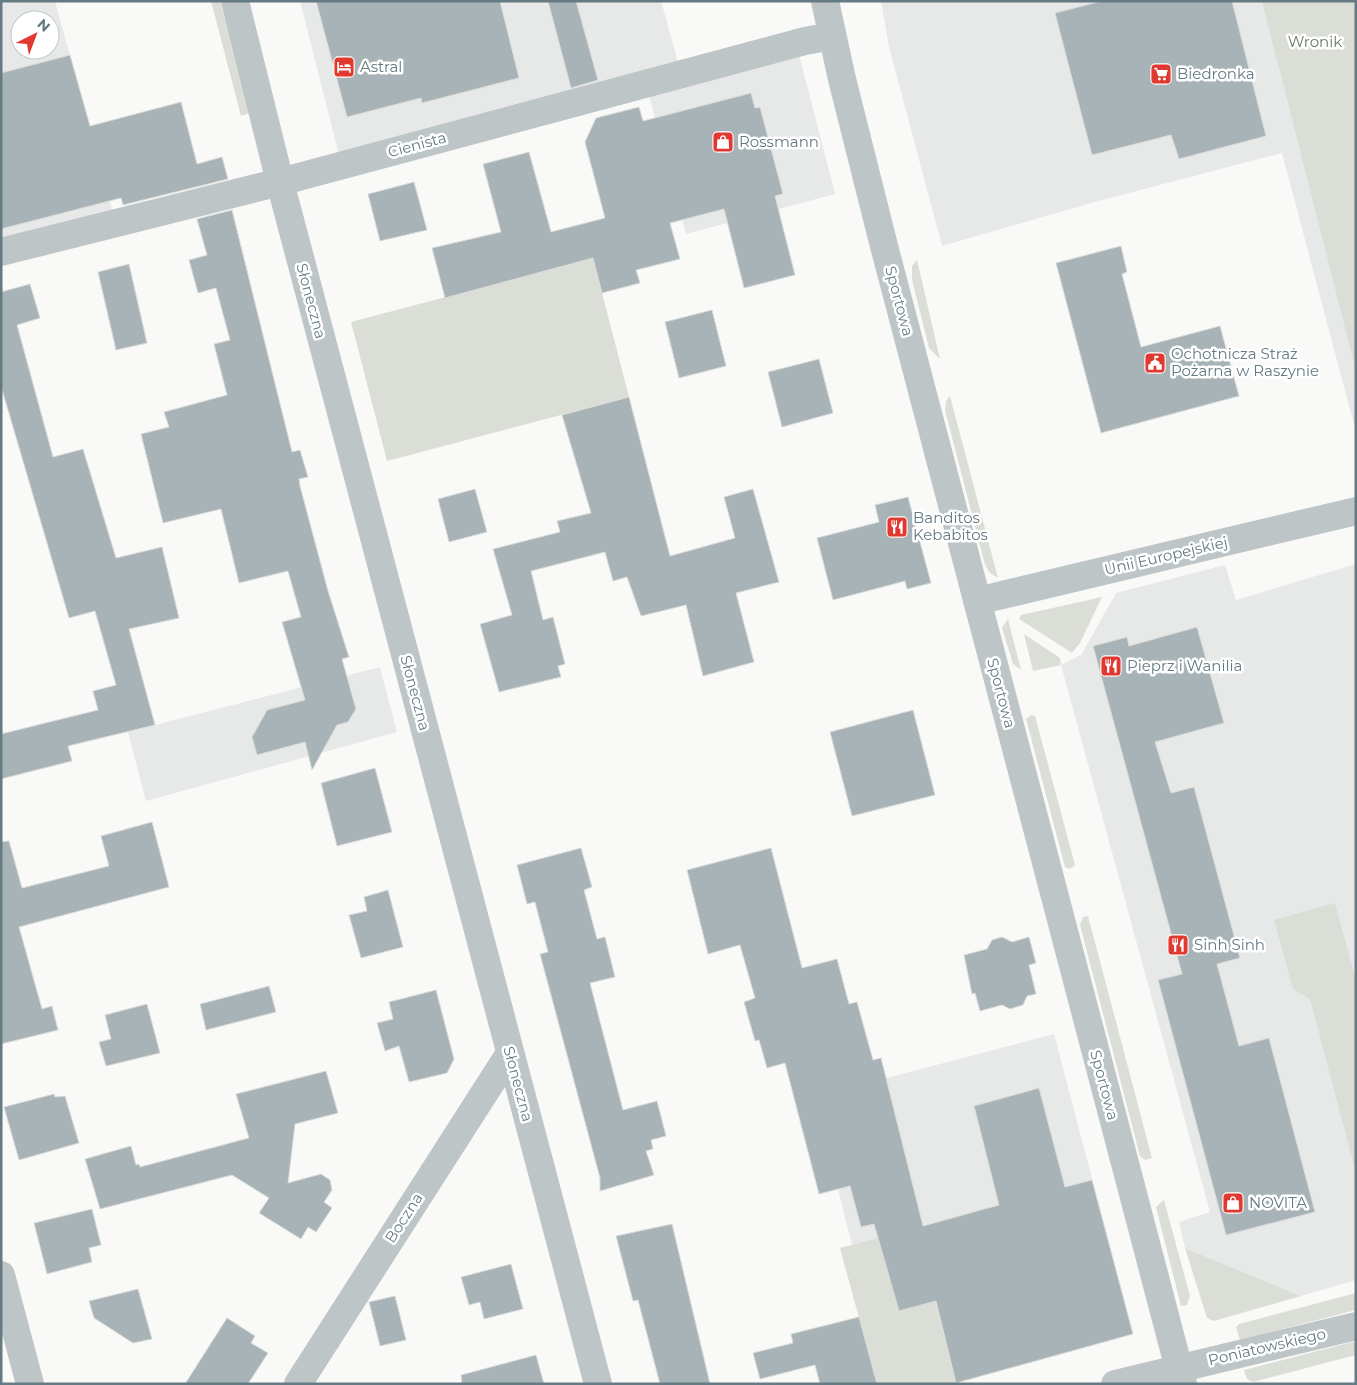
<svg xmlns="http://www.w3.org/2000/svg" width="1357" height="1385" font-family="Montserrat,sans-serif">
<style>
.built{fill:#e7e9e8;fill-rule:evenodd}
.green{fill:#dbded6}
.building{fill:#a7b3b6;stroke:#dbdbd9}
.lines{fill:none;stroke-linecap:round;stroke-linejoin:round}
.minor{stroke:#bec5c7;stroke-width:28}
.labels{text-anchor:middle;stroke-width:5;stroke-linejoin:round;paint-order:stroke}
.park-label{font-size:15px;fill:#6c7a64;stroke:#fff}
.poi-label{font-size:15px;fill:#657a82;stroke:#fff;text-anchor:start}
.street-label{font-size:15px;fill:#657a82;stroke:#fff}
</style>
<rect width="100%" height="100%" fill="#f9f9f7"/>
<path class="built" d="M 1,1 L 55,1 L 113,213 L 1,242 ZM 20,20 L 50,20 L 50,50 L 20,50 Z
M 300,1 L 661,1 L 678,62 L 339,155 Z
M 881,1 L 1356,1 L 1356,432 L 1282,153 L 1091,203 L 942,246 L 889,47 Z
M 799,54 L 835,194 L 686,234 L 649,95 Z
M 1356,564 L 1356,1280 L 1301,1296 L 1185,1248 L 1179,1222 L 1210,1212 L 1061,665 L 1081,655 L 1116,593 L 1225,565 L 1236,600 Z
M 380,667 L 397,732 L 146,801 L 128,732 Z
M 1054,1034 L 1133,1334 L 956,1383 L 918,1228 L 852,1245 L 821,1122 L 860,1085 Z"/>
<path class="green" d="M 211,1 L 220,1 L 250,113 L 241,116 Z
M 1262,1 L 1356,1 L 1356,371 Z
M 593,258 L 629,397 L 387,461 L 351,322 Z
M 917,260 L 940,359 L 929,348 L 912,280 L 912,266 Z
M 950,396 L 998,578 L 990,573 L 985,565 L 945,410 L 946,401 Z
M 1102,597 L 1080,643 L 1072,653 L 1019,619 L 1021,615 Z
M 1008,619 L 1021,670 L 1013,664 L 1002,628 Z
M 1024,634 L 1060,658 L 1061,665 L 1033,671 Z
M 1031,715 L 1035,716 L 1075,865 L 1070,869 L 1065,867 L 1026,719 Z
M 1335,903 L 1356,980 L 1356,1173 L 1310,999 L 1293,989 L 1274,920 Z
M 1088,916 L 1152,1158 L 1145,1160 L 1140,1156 L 1080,925 L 1083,917 Z
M 1164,1200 L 1190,1296 L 1187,1305 L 1181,1306 L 1156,1207 Z
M 917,1228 L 956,1383 L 877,1384 L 840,1248 Z
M 1185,1248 L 1301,1296 L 1214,1321 L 1207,1318 Z
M 1356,1293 L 1356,1310 L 1240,1340 L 1236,1327 L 1239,1324 Z
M 1356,1341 L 1356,1355 L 1253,1382 L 1247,1379 L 1244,1370 Z"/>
<path class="building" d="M 316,1 L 500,1 L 519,78 L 422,103 L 421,98 L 347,117 Z
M 548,1 L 576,1 L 598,80 L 571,88 Z
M 1102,1 L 1232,1 L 1266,136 L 1179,159 L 1171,135 L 1092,155 L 1055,13 Z
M 70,55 L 90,126 L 181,102 L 197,164 L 222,157 L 228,179 L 123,205 L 121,198 L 1,229 L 1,73 Z
M 751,93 L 755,108 L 760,107 L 783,194 L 775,196 L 795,275 L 744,288 L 724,209 L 670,223 L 680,259 L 636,270 L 640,283 L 602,293 L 593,258 L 445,298 L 432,248 L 501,232 L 483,164 L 529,152 L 551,232 L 605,218 L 585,142 L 596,118 L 639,107 L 643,121 Z
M 414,182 L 427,230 L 380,241 L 368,194 Z
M 232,210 L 292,452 L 300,450 L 308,477 L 299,479 L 300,486 L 328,591 L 349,657 L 342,659 L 356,709 L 348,722 L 337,725 L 312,770 L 305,742 L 257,755 L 252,737 L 267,710 L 305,700 L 282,622 L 301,617 L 288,571 L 239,583 L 221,509 L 163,523 L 141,434 L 169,427 L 164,412 L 227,395 L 214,344 L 230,340 L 216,288 L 198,293 L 189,260 L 207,255 L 197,219 Z
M 1121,246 L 1127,272 L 1122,274 L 1141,347 L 1220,326 L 1239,396 L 1101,433 L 1056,263 Z
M 129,264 L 147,343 L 116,350 L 98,272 Z
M 30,284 L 40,318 L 17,325 L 53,457 L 83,449 L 116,558 L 162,547 L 179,618 L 129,629 L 155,725 L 68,746 L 72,761 L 1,779 L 1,734 L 98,710 L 93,691 L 116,685 L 95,611 L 69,618 L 1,386 L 1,292 Z
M 712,310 L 726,366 L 679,378 L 665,322 Z
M 819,359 L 833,413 L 782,427 L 768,372 Z
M 629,397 L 670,556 L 735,538 L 724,497 L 753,489 L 779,582 L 736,593 L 754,662 L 703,676 L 686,605 L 641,616 L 627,577 L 613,581 L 605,552 L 531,571 L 543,620 L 553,617 L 565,664 L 558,666 L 561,677 L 499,692 L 480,624 L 512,615 L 493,549 L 560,532 L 557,521 L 591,513 L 562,415 Z
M 475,489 L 487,532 L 449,542 L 438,499 Z
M 908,497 L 931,583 L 907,589 L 905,581 L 833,600 L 817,538 L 879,522 L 875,505 Z
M 1197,627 L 1224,723 L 1155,742 L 1171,793 L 1194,787 L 1240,958 L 1217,964 L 1239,1046 L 1269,1038 L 1315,1212 L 1226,1235 L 1158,980 L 1182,974 L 1093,646 L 1127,637 L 1129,646 Z
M 913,710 L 935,795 L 852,816 L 830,732 Z
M 375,768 L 392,832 L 337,846 L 321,783 Z
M 152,822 L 169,887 L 19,927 L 42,1009 L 52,1006 L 58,1030 L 1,1044 L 1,842 L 9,841 L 22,888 L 109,866 L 101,836 Z
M 581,848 L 592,887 L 584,890 L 597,939 L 605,937 L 615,977 L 590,983 L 623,1110 L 657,1101 L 666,1136 L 651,1140 L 653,1149 L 646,1151 L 654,1175 L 600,1191 L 600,1178 L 540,954 L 548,952 L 535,902 L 527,904 L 517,865 Z
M 771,848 L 802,968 L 837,959 L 849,1004 L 857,1002 L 873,1060 L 881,1058 L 923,1226 L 999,1205 L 974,1106 L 1039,1088 L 1065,1187 L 1092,1180 L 1133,1334 L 956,1383 L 936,1301 L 899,1311 L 874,1224 L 861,1227 L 850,1186 L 819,1194 L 785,1063 L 767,1068 L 759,1040 L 755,1041 L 744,1002 L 755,998 L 740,945 L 708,954 L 687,870 Z
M 388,890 L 403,947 L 361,958 L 349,915 L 367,911 L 364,897 Z
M 1002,937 L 1012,942 L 1029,937 L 1036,963 L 1029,965 L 1036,994 L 1027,996 L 1023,1005 L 1010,1009 L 1002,1005 L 980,1011 L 975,993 L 972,994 L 964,955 L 987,949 L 992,940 Z
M 269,986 L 276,1012 L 206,1030 L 200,1004 Z
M 436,990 L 454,1059 L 447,1073 L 409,1082 L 399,1046 L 385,1051 L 377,1023 L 393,1019 L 389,1002 Z
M 147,1004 L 160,1053 L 106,1066 L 99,1042 L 111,1039 L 105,1015 Z
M 326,1071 L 338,1113 L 295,1124 L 288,1183 L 321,1174 L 330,1180 L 332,1190 L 324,1202 L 332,1208 L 316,1232 L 308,1227 L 301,1239 L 259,1213 L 269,1198 L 232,1175 L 100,1209 L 85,1159 L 131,1146 L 136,1165 L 139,1164 L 140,1167 L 249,1138 L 236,1094 Z
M 54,1094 L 55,1097 L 65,1096 L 79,1143 L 19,1160 L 4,1107 Z
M 92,1209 L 101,1245 L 89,1248 L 92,1262 L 47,1274 L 34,1223 Z
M 672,1224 L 702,1350 L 710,1384 L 660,1384 L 638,1300 L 633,1301 L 616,1236 Z
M 511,1264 L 523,1309 L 484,1319 L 480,1302 L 469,1305 L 461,1277 Z
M 138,1289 L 152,1339 L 133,1343 L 94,1318 L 89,1301 Z
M 395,1296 L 406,1340 L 380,1346 L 369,1302 Z
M 859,1317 L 877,1384 L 820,1384 L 815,1365 L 760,1379 L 753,1353 L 793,1343 L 791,1334 Z
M 227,1318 L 255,1336 L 251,1343 L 268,1353 L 248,1384 L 185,1384 Z
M 536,1355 L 544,1384 L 462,1384 L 461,1375 Z"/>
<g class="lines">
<path class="minor" d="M 235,1 L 280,182 L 598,1384
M 825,1 L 842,79 L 884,246 L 1183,1384
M 1,252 L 280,182 L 805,41 L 832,36
M 977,601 L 1356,511
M 1,1275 L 30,1384
M 298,1384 L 510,1053
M 1115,1384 L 1356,1326"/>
</g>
<defs>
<g id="hotel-square" transform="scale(1.125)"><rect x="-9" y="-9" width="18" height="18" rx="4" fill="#e13830" stroke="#fff"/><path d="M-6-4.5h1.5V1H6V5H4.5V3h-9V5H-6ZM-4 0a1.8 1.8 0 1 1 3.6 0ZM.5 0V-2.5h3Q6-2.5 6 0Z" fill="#fff"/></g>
<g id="supermarket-square" transform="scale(1.125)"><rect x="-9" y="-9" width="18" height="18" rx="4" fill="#e13830" stroke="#fff"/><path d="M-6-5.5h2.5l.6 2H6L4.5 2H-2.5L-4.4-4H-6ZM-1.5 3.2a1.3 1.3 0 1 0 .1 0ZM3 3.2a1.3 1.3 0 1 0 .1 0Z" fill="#fff"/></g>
<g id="shop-square" transform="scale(1.125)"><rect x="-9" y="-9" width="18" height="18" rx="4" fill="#e13830" stroke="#fff"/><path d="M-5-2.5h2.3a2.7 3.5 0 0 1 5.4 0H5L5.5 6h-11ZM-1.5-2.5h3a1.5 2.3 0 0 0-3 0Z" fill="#fff"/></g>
<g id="civic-square" transform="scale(1.125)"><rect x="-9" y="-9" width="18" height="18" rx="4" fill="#e13830" stroke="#fff"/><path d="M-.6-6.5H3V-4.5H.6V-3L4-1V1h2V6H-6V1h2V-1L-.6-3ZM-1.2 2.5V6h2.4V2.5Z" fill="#fff"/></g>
<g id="restaurant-square" transform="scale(1.125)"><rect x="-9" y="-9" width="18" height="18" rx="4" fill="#e13830" stroke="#fff"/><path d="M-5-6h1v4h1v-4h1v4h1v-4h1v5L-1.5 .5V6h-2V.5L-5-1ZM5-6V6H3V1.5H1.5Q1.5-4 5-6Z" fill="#fff"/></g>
</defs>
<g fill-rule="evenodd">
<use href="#hotel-square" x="344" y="67"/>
<use href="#supermarket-square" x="1161" y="74"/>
<use href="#shop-square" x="723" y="142"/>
<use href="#civic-square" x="1155" y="363"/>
<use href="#restaurant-square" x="897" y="527"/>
<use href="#restaurant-square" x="1111" y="666"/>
<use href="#restaurant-square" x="1178" y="945"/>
<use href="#shop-square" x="1233" y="1203"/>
</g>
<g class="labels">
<g class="park-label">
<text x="1315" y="47">Wronik</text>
</g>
<g class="poi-label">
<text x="360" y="72">Astral</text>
<text x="1177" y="79">Biedronka</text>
<text x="739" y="147">Rossmann</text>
<text x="1171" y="359">Ochotnicza Straż<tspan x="1171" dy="17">Pożarna w Raszynie</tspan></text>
<text x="913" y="523">Banditos<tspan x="913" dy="17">Kebabitos</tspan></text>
<text x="1127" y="671">Pieprz i Wanilia</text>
<text x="1194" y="950">Sinh Sinh</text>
<text x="1249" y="1208">NOVITA</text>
</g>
<g class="street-label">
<text transform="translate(417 145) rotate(-15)" y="5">Cienista</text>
<text transform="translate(311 301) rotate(75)" y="5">Słoneczna</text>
<text transform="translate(899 301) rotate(75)" y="5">Sportowa</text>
<text transform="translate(1166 556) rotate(-13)" y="5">Unii Europejskiej</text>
<text transform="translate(415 693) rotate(75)" y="5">Słoneczna</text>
<text transform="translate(1001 693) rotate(75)" y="5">Sportowa</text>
<text transform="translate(518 1084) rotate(75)" y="5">Słoneczna</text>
<text transform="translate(1104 1085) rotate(75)" y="5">Sportowa</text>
<text transform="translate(404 1218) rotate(-57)" y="5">Boczna</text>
<text transform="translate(1267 1347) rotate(-13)" y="5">Poniatowskiego</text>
</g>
</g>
<rect width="1357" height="1385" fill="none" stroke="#657a82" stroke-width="5"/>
<g transform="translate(35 35) rotate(42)"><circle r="24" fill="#ffffff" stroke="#c1cacd"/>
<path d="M0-4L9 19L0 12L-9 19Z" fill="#e13830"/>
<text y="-8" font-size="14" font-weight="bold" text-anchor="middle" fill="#657a82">N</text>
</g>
</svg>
